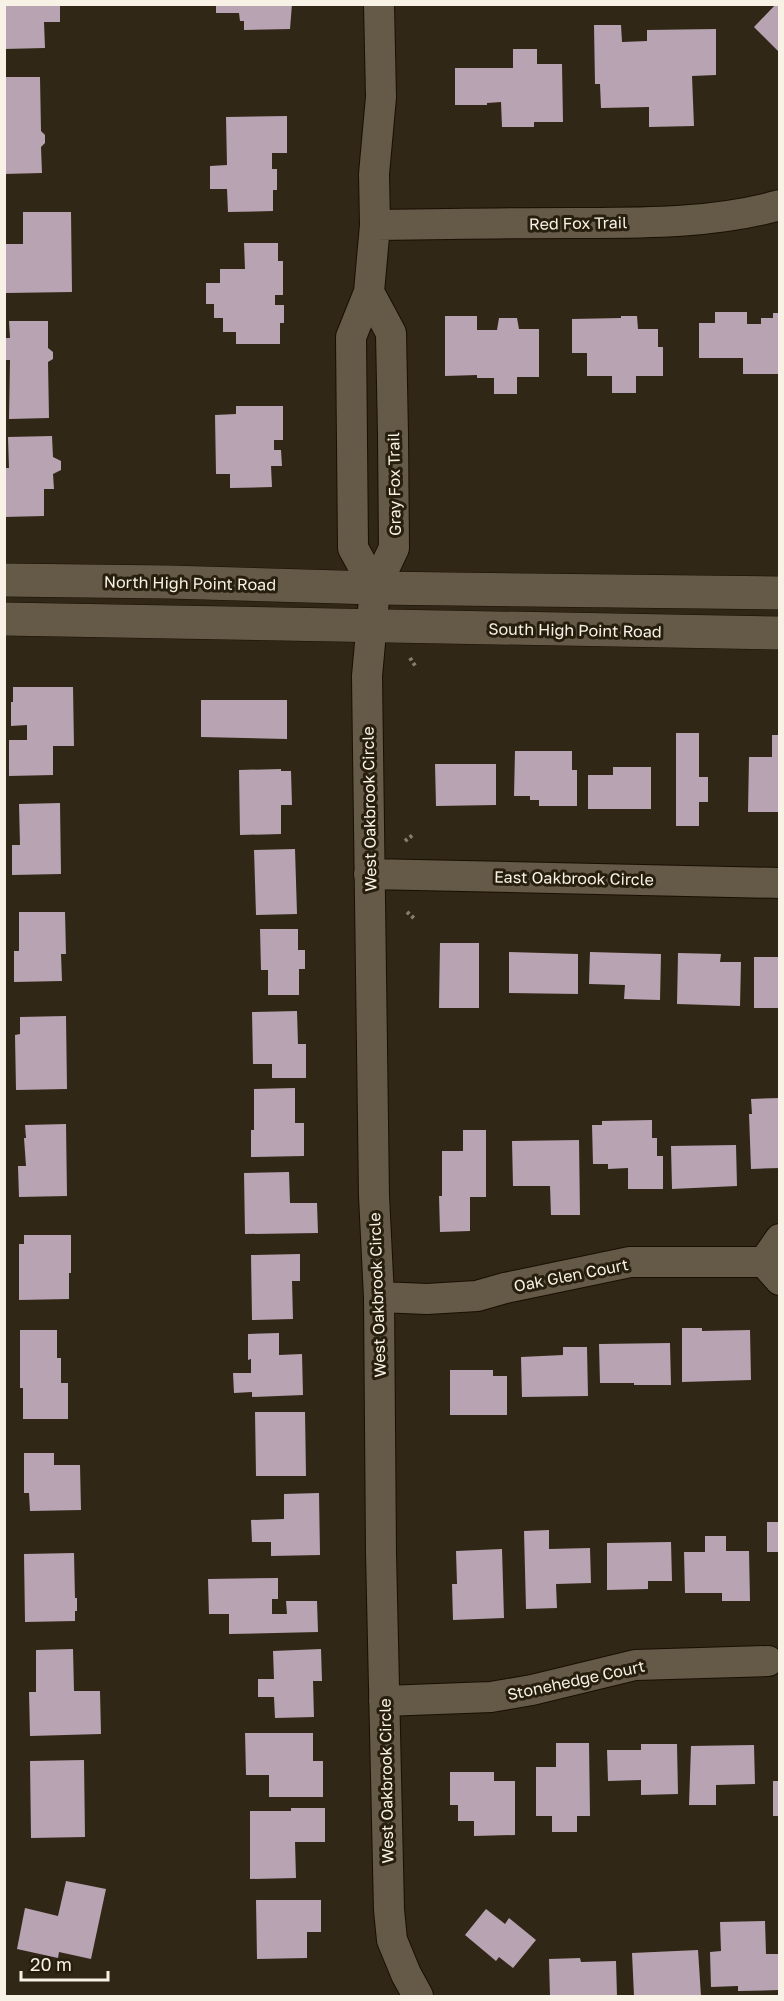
<svg xmlns="http://www.w3.org/2000/svg" width="784" height="2001" font-family="'Golos Text',sans-serif">
<style>
.building{fill:#b8a3b2}
.lines{fill:none;stroke-linecap:round;stroke-linejoin:round}
.minor-casing{stroke:#181002;stroke-width:32}
.tertiary-casing{stroke:#181002;stroke-width:34}
.path{stroke:#867e70;stroke-width:4;stroke-dasharray:3 3;stroke-linecap:butt}
.minor{stroke:#655a48;stroke-width:30}
.tertiary{stroke:#655a48;stroke-width:33}
.labels{text-anchor:middle;stroke-width:6;stroke-linejoin:round;paint-order:stroke}
.street-label{font-size:16px;fill:#f7f1e6;stroke:#271e0d}
</style>
<rect width="100%" height="100%" fill="#312716"/>
<path class="building" d="M 4,4 L 60,4 L 60,22 L 44,22 L 45,48 L 4,49 Z
M 216,4 L 292,4 L 290,29 L 244,30 L 244,21 L 240,21 L 239,13 L 216,13 Z
M 776,4 L 780,4 L 780,53 L 754,27 Z
M 594,25 L 621,25 L 622,42 L 647,41 L 647,30 L 716,29 L 716,75 L 692,76 L 694,126 L 649,127 L 649,107 L 601,108 L 600,84 L 595,84 Z
M 513,49 L 537,49 L 537,64 L 562,64 L 563,122 L 534,122 L 534,127 L 502,127 L 501,102 L 487,103 L 487,105 L 455,105 L 455,68 L 513,68 Z
M 4,77 L 40,77 L 41,131 L 45,135 L 45,143 L 41,147 L 42,173 L 4,174 Z
M 287,116 L 287,153 L 272,153 L 272,169 L 277,169 L 277,190 L 273,190 L 273,211 L 228,212 L 227,189 L 210,189 L 210,166 L 227,165 L 226,117 Z
M 23,212 L 71,212 L 72,292 L 6,293 L 5,244 L 23,244 Z
M 244,243 L 278,243 L 278,261 L 283,261 L 283,295 L 275,295 L 275,305 L 284,305 L 284,323 L 280,323 L 280,344 L 236,344 L 236,332 L 223,332 L 223,318 L 214,318 L 214,304 L 206,304 L 206,283 L 220,283 L 220,269 L 245,269 Z
M 715,312 L 747,312 L 747,324 L 761,324 L 761,318 L 773,318 L 773,313 L 780,313 L 780,374 L 743,374 L 743,358 L 699,358 L 699,323 L 715,323 Z
M 445,316 L 477,316 L 477,330 L 497,330 L 499,318 L 517,318 L 519,329 L 539,329 L 539,377 L 517,377 L 517,394 L 494,394 L 494,378 L 477,378 L 477,375 L 445,376 Z
M 621,316 L 637,316 L 638,329 L 658,329 L 658,347 L 663,347 L 663,376 L 636,376 L 636,393 L 612,393 L 612,376 L 587,376 L 587,353 L 572,353 L 572,319 L 621,318 Z
M 9,321 L 48,321 L 48,348 L 53,352 L 53,359 L 48,362 L 49,418 L 9,419 L 10,360 L 5,360 L 4,338 L 10,338 Z
M 236,406 L 283,406 L 283,440 L 274,440 L 274,450 L 281,450 L 282,466 L 271,466 L 272,487 L 230,488 L 230,474 L 216,474 L 215,415 L 236,414 Z
M 52,436 L 53,457 L 61,461 L 61,470 L 53,474 L 54,489 L 44,489 L 44,516 L 4,517 L 4,468 L 9,468 L 8,437 Z
M 13,687 L 73,687 L 74,746 L 53,746 L 53,775 L 9,776 L 9,740 L 27,740 L 27,725 L 11,726 L 11,702 L 13,702 Z
M 201,700 L 287,700 L 287,739 L 201,737 Z
M 676,733 L 699,733 L 699,777 L 708,777 L 708,802 L 699,802 L 699,826 L 676,826 Z
M 772,735 L 780,735 L 780,812 L 748,812 L 749,757 L 772,757 Z
M 515,751 L 572,751 L 572,770 L 577,770 L 577,806 L 539,806 L 539,800 L 530,800 L 530,796 L 514,796 Z
M 435,764 L 496,764 L 496,805 L 436,806 Z
M 613,767 L 651,767 L 651,809 L 588,809 L 588,775 L 613,775 Z
M 281,769 L 281,771 L 291,771 L 292,805 L 281,805 L 281,834 L 240,835 L 239,770 Z
M 60,803 L 61,874 L 12,875 L 12,845 L 20,845 L 19,804 Z
M 295,849 L 297,914 L 256,915 L 254,850 Z
M 19,912 L 65,912 L 66,954 L 61,954 L 62,981 L 14,982 L 14,951 L 19,951 Z
M 260,929 L 298,929 L 298,950 L 305,950 L 305,969 L 299,969 L 299,995 L 268,995 L 268,970 L 261,970 Z
M 440,943 L 479,943 L 479,1008 L 439,1008 Z
M 509,952 L 578,954 L 578,994 L 509,993 Z
M 590,952 L 661,954 L 660,1000 L 624,999 L 625,985 L 589,984 Z
M 678,953 L 721,954 L 720,962 L 741,962 L 740,1006 L 677,1004 Z
M 754,957 L 780,957 L 780,1008 L 754,1008 Z
M 297,1011 L 298,1044 L 306,1044 L 306,1078 L 272,1078 L 272,1064 L 253,1064 L 252,1012 Z
M 66,1016 L 67,1089 L 16,1090 L 15,1035 L 20,1034 L 20,1017 Z
M 295,1088 L 295,1123 L 304,1123 L 304,1156 L 251,1157 L 251,1130 L 254,1130 L 254,1089 Z
M 780,1098 L 780,1168 L 751,1169 L 749,1114 L 752,1114 L 751,1099 Z
M 652,1120 L 652,1138 L 657,1138 L 657,1156 L 663,1156 L 663,1189 L 628,1189 L 628,1168 L 608,1169 L 608,1164 L 593,1164 L 592,1125 L 602,1125 L 602,1121 Z
M 66,1124 L 67,1196 L 19,1197 L 18,1166 L 26,1166 L 24,1138 L 26,1138 L 25,1125 Z
M 463,1130 L 486,1130 L 486,1197 L 470,1197 L 470,1231 L 440,1232 L 439,1196 L 442,1196 L 442,1151 L 463,1151 Z
M 579,1140 L 580,1215 L 551,1215 L 550,1186 L 513,1186 L 512,1141 Z
M 736,1145 L 737,1186 L 672,1189 L 671,1146 Z
M 289,1172 L 290,1203 L 317,1203 L 318,1233 L 245,1234 L 244,1173 Z
M 24,1235 L 71,1235 L 71,1273 L 69,1273 L 69,1299 L 19,1300 L 19,1244 L 24,1244 Z
M 300,1254 L 300,1281 L 292,1281 L 293,1319 L 252,1320 L 251,1255 Z
M 682,1328 L 702,1328 L 702,1331 L 750,1330 L 751,1380 L 682,1382 Z
M 20,1330 L 57,1330 L 57,1358 L 61,1358 L 61,1383 L 68,1383 L 68,1419 L 23,1419 L 23,1388 L 20,1388 Z
M 279,1333 L 279,1355 L 302,1354 L 303,1395 L 252,1397 L 252,1392 L 234,1393 L 233,1373 L 251,1373 L 251,1359 L 248,1360 L 248,1334 Z
M 670,1343 L 671,1385 L 634,1385 L 634,1383 L 600,1383 L 599,1344 Z
M 563,1347 L 587,1347 L 588,1396 L 522,1397 L 521,1357 L 563,1355 Z
M 450,1370 L 493,1370 L 493,1376 L 507,1376 L 507,1415 L 450,1415 Z
M 255,1412 L 305,1412 L 306,1476 L 256,1476 Z
M 24,1453 L 54,1453 L 54,1465 L 80,1465 L 81,1510 L 30,1511 L 29,1493 L 24,1493 Z
M 319,1493 L 320,1555 L 271,1556 L 271,1542 L 252,1542 L 251,1520 L 284,1519 L 284,1494 Z
M 767,1522 L 780,1522 L 780,1552 L 767,1552 Z
M 549,1530 L 549,1549 L 590,1548 L 591,1583 L 556,1584 L 557,1608 L 526,1609 L 524,1531 Z
M 705,1536 L 726,1536 L 726,1551 L 749,1551 L 750,1601 L 722,1601 L 722,1593 L 685,1593 L 684,1552 L 705,1552 Z
M 671,1542 L 672,1581 L 648,1581 L 648,1589 L 607,1590 L 607,1543 Z
M 502,1549 L 504,1618 L 453,1620 L 452,1584 L 457,1584 L 456,1551 Z
M 74,1553 L 75,1598 L 77,1598 L 77,1611 L 75,1611 L 75,1621 L 25,1622 L 24,1554 Z
M 278,1578 L 278,1599 L 272,1599 L 272,1614 L 287,1614 L 286,1601 L 317,1601 L 318,1632 L 229,1634 L 229,1614 L 209,1614 L 208,1579 Z
M 73,1649 L 74,1691 L 100,1691 L 101,1734 L 30,1736 L 29,1692 L 36,1692 L 36,1650 Z
M 321,1649 L 322,1681 L 313,1681 L 314,1717 L 275,1718 L 274,1697 L 258,1697 L 258,1679 L 274,1679 L 273,1651 Z
M 245,1733 L 313,1733 L 313,1761 L 323,1761 L 323,1797 L 269,1797 L 269,1775 L 246,1775 Z
M 556,1743 L 589,1743 L 590,1816 L 577,1816 L 577,1832 L 552,1832 L 552,1816 L 536,1816 L 536,1767 L 556,1767 Z
M 641,1744 L 677,1744 L 678,1794 L 641,1795 L 641,1780 L 608,1781 L 607,1750 L 641,1750 Z
M 754,1745 L 755,1784 L 716,1785 L 716,1805 L 689,1805 L 691,1746 Z
M 84,1760 L 85,1837 L 31,1838 L 30,1761 Z
M 450,1772 L 494,1772 L 494,1781 L 515,1781 L 515,1835 L 474,1836 L 474,1821 L 458,1821 L 458,1805 L 450,1805 Z
M 773,1781 L 780,1781 L 780,1816 L 773,1816 Z
M 291,1808 L 325,1808 L 325,1842 L 295,1842 L 296,1878 L 250,1879 L 250,1811 L 291,1811 Z
M 66,1881 L 106,1889 L 91,1959 L 59,1952 L 58,1958 L 17,1949 L 25,1908 L 58,1916 Z
M 256,1900 L 321,1900 L 321,1932 L 307,1932 L 307,1958 L 257,1959 Z
M 486,1909 L 505,1924 L 509,1918 L 536,1940 L 513,1968 L 499,1957 L 496,1961 L 465,1935 Z
M 765,1921 L 766,1954 L 778,1954 L 780,1990 L 738,1991 L 738,1986 L 711,1987 L 710,1952 L 721,1951 L 720,1922 Z
M 698,1950 L 701,1996 L 634,1996 L 632,1953 Z
M 580,1958 L 581,1962 L 616,1961 L 617,1996 L 550,1996 L 549,1959 Z"/>
<g class="lines">
<g class="minor-casing">
<path id="minor" d="M 375,225 C 440,224 506,223 571,223 C 640,223 712,224 780,205
M 369,292 L 391,333 L 393,435 L 394,548 L 375,588 L 367,676 L 374,1196 L 379,1297 L 381,1553 L 389,1910 L 392,1940 L 406,1974 L 418,1996
M 375,588 L 353,548 L 351,337 L 369,292 L 375,225 L 374,174 L 381,97 L 379,4
M 369,874 L 780,883
M 764,1262 L 780,1239
M 764,1262 L 780,1280
M 379,1297 L 427,1299 L 477,1296 L 505,1288 L 630,1262 L 764,1262
M 384,1701 L 491,1697 L 532,1690 L 635,1665 L 768,1661"/>
</g>
<g class="tertiary-casing">
<path id="tertiary" d="M 4,580 L 169,582 L 375,588 L 780,593
M 4,619 L 780,633"/>
</g>
<path class="path" d="M 410,658 L 416,667
M 405,841 L 414,834
M 407,912 L 415,919"/>
<use href="#minor" class="minor"/>
<use href="#tertiary" class="tertiary"/>
</g>
<g class="labels">
<g class="street-label">
<text transform="translate(578 223) rotate(-1)" y="6">Red Fox Trail</text>
<text transform="translate(394 484) rotate(-91)" y="6">Gray Fox Trail</text>
<text transform="translate(190 583) rotate(1)" y="6">North High Point Road</text>
<text transform="translate(575 630) rotate(1)" y="6">South High Point Road</text>
<text transform="translate(369 809) rotate(-91)" y="6">West Oakbrook Circle</text>
<text transform="translate(574 878) rotate(1)" y="6">East Oakbrook Circle</text>
<text transform="translate(571 1275) rotate(-11)" y="6">Oak Glen Court</text>
<text transform="translate(377 1295) rotate(-92)" y="6">West Oakbrook Circle</text>
<text transform="translate(576 1680) rotate(-12)" y="6">Stonehedge Court</text>
<text transform="translate(386 1781) rotate(-91)" y="6">West Oakbrook Circle</text>
</g>
</g>
<rect width="784" height="2001" fill="none" stroke="#f7f1e6" stroke-width="12"/>
<path d="M21 1971v9h87v-9" fill="none" stroke="#f7f1e6" stroke-width="3"/>
<text x="30" y="1971" font-size="18" fill="#f7f1e6" stroke="#271e0d" stroke-width="4.5" paint-order="stroke">20 m</text>
</svg>
